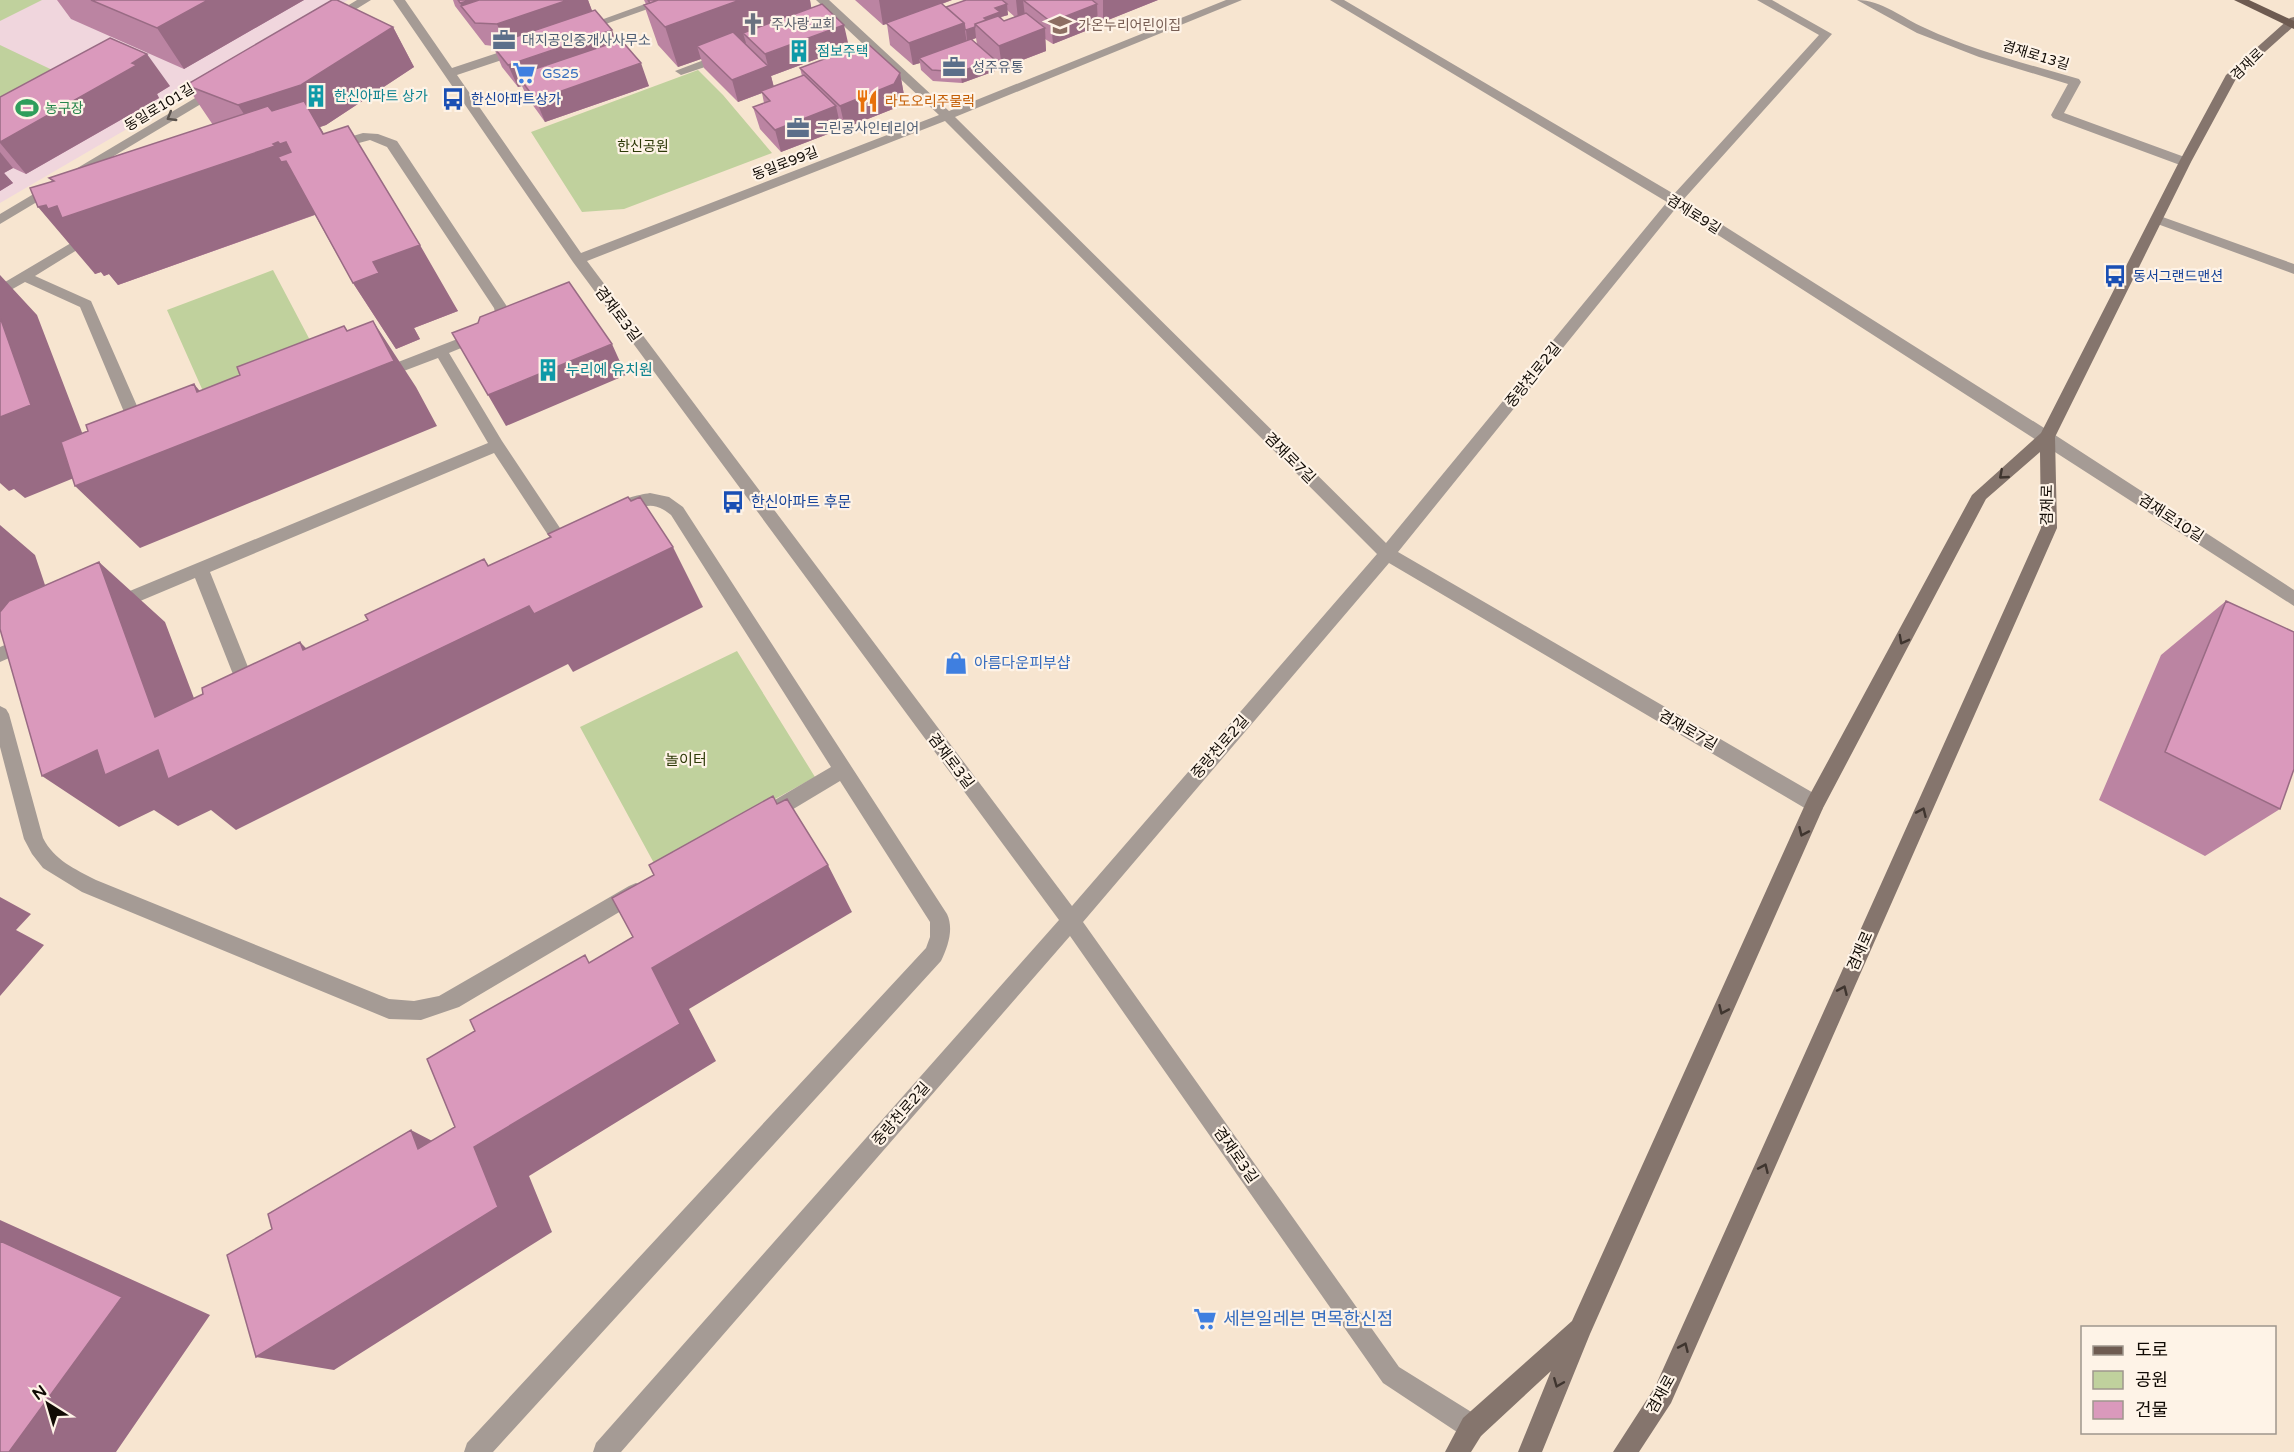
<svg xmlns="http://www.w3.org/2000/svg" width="2294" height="1452" font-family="'Varela Round','Noto Sans KR',sans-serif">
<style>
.education{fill:#f0d6dd}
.green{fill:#c0d19d}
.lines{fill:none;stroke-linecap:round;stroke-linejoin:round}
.lane{fill:#a59b95;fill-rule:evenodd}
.street{fill:#a59b95;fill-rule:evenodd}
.secondary{fill:#85756d;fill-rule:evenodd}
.primary{fill:#6e5b51;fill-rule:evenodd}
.wall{fill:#bb84a2;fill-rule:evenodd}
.shaded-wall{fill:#996b84}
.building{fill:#da99bc;stroke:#996b84;stroke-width:1.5}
.oneway{stroke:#5b534d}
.oneway2{stroke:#3f352f}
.labels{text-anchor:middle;stroke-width:4.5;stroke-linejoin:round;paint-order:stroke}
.far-worship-label{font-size:14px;fill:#5b616d;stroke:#fef3e7;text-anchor:start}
.far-education-label{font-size:14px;fill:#785e54;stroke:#fef3e7;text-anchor:start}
.far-service-label{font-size:14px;fill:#4e5e75;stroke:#fef3e7;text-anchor:start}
.far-culture-label{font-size:14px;fill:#0d838f;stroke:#fef3e7;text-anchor:start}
.far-street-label{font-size:14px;fill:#110b05;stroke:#fef3e7}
.far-shop-label{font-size:14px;fill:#366cbe;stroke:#fef3e7;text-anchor:start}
.far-transit-label{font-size:14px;fill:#164399;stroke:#fef3e7;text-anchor:start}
.far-food-label{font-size:14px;fill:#c56008;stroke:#fef3e7;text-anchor:start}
.far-leisure-label{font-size:14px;fill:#27864d;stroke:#fef3e7;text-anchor:start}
.far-park-label{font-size:14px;fill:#2e3a08;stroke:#fef3e7}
.street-label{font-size:15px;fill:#110b05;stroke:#fef3e7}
.culture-label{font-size:15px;fill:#0d838f;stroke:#fef3e7;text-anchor:start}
.transit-label{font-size:15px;fill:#164399;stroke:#fef3e7;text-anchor:start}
.shop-label{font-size:15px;fill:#366cbe;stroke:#fef3e7;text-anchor:start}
.park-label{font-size:15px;fill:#2e3a08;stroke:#fef3e7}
.near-shop-label{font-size:18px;fill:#366cbe;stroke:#fef3e7;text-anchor:start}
</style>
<rect width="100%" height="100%" fill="#f7e5d0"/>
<path class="education" d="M 0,0 L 348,0 L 0,203 Z"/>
<path class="green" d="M 0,0 L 42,0 L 0,21 Z
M 0,45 L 90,88 L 0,128 Z
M 698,70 L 723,95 L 772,153 L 624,209 L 582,212 L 531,132 Z
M 273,270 L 322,363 L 210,407 L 167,310 Z
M 737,651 L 815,777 L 655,865 L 580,727 Z"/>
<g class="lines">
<path class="lane" d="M 725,52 L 729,53 L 729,59 L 681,75 L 675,71 Z
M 363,133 L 378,134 L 397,141 L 508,308 L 511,317 L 509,320 L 488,337 L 449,353 L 502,441 L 566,537 L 564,541 L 558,543 L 552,541 L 494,453 L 210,572 L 258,692 L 255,697 L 249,699 L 243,697 L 240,692 L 195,578 L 114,612 L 108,610 L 106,605 L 108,600 L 488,443 L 438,358 L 380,380 L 373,375 L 375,371 L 478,331 L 496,316 L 494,308 L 387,147 L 370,140 L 333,150 L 327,146 L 336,141 Z
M 93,230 L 100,234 L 98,237 L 35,276 L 91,301 L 148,431 L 145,435 L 135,435 L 132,431 L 80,307 L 25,282 L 0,296 L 0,285 Z
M 650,493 L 669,497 L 683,507 L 947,914 C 954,929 948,946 941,961 L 493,1452 L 464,1452 L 467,1443 L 926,948 L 930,937 L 930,922 L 840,781 L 775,820 L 768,822 L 761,820 L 759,814 L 761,808 L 831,767 L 671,515 C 643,492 636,520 614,513 L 612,509 C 618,499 638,495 650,493 Z
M 28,635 L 34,637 L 37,642 L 34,647 L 0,662 L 0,647 Z
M 0,706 L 6,709 L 9,714 L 43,838 C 54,860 75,869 96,880 L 389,999 L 414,1001 L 439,996 L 629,886 L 636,883 L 643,886 L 646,892 L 643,898 L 459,1007 L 421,1020 L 389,1019 L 82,892 L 43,868 L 32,854 L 24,839 L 0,747 Z"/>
<path class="street" d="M 357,0 L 371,0 L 337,21 L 329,21 L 329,17 Z
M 393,0 L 405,0 L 452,68 L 518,46 L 526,46 L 526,52 L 457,75 L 581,253 L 939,115 L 816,0 L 829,0 L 949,111 L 1226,0 L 1242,0 L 955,117 L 1386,543 L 1667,202 L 1330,0 L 1344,0 L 1674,194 L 1819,35 L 1757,0 L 1772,0 L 1832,34 L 1683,200 L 2052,433 L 2294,590 L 2294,606 L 1676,208 L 1398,552 L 1822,798 L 1824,804 L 1822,810 L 1815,812 L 1808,810 L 1389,563 L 1083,922 L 1399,1367 L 1481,1418 L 1484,1427 L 1481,1436 L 1472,1439 L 1463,1436 L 1383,1383 L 1070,936 L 621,1452 L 593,1452 L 596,1443 L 1059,920 L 573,262 ZM 945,121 L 1377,554 L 1072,906 L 587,261 Z
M 656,0 L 673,0 L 586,31 L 582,33 L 576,29 Z
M 1857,0 C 1882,0 1902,18 1925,28 C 1974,51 2028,64 2079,79 L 2081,82 L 2064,113 L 2190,159 L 2191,162 L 2185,166 L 2180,165 L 2053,118 L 2051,115 L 2068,84 L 1979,57 L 1917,33 Z
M 217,85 L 221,86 L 221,92 L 0,224 L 0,214 Z
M 2157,215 L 2294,264 L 2294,274 L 2152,222 L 2150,219 Z"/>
<path class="secondary" d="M 2294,17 L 2294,26 L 2237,77 L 2191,162 L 2055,437 L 2057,528 L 1671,1403 L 1639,1452 L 1613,1452 L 1655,1387 L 2041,528 L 2040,452 L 1986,499 L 1823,808 L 1590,1334 L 1542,1452 L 1518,1452 L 1551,1371 L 1481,1436 L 1471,1452 L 1445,1452 L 1463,1418 L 1572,1321 L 1808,798 L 1972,495 L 2041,433 L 2179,162 L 2226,75 L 2290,18 Z"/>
<path class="primary" d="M 2234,0 L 2249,0 L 2294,21 L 2294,29 Z"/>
</g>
<path class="wall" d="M 57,0 L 304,0 L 184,69 L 71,19 Z
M 453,0 L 588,0 L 592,11 L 649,86 L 545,122 L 527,97 L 522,86 L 518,87 L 502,67 L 493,46 L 485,45 L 455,6 Z
M 644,0 L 810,0 L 811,8 L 849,47 L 771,76 L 774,87 L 802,76 L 800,68 L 900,73 L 904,95 L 898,107 L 845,128 L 839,123 L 841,129 L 781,152 L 760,129 L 753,107 L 764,103 L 762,93 L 738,102 L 704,68 L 701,59 L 678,67 L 658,45 L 644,5 L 646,4 Z
M 855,0 L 952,0 L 942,4 L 946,7 L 966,0 L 1158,0 L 1103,22 L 1098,18 L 1098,26 L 1053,44 L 1045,39 L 1046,51 L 1002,68 L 994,61 L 995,71 L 962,83 L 933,81 L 921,70 L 920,63 L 913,65 L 890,45 L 887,24 L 883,25 ZM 1007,10 L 1015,17 L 1004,21 L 1001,17 L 1008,15 ZM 976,38 L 977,44 L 972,40 Z
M 393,27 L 414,67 L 326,125 L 320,127 L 324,134 L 458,311 L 414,328 L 420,339 L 396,349 L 353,283 L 315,215 L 118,285 L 109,274 L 104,276 L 101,272 L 95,274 L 52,181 L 49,178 L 213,125 L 186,85 Z
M 170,86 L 157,94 L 159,98 L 26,174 L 13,168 L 4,173 L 13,183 L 0,191 L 0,97 Z
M 2226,601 L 2280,809 L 2205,856 L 2099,800 L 2161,655 Z"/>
<path class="shaded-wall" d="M 208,0 L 304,0 L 184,69 L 157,28 Z
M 471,0 L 548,0 L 462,7 L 460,3 Z
M 568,0 L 588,0 L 594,16 L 506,46 L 497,24 Z
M 738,0 L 810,0 L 812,12 L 743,33 L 746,43 L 708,56 L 697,46 L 701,59 L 678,67 L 661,14 Z
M 879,0 L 952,0 L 883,25 Z
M 1016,0 L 1064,0 L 1023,0 L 1025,16 L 1018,19 Z
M 1103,0 L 1158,0 L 1103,22 Z
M 1007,4 L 1008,15 L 1001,17 L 1002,23 L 989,28 L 984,18 L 995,8 Z
M 1097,4 L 1098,26 L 1053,44 L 1051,22 Z
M 964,23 L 967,45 L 919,58 L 920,63 L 913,65 L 909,43 Z
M 844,25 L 849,47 L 771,76 L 774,88 L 761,91 L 762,93 L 738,102 L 732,80 L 768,66 L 765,54 Z
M 393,27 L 414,67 L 326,125 L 320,127 L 344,168 L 319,127 L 265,146 L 238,105 Z
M 975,27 L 976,38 L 967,41 L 966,30 Z
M 1045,28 L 1046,51 L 1002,68 L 999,46 Z
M 612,30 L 620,52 L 517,75 L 522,86 L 518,87 L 508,65 Z
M 147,54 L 170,86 L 157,94 L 159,98 L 26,174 L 0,143 L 0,142 Z
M 994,59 L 995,71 L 962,83 L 960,72 Z
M 641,63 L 649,86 L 545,122 L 536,100 Z
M 900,73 L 904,95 L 898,107 L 845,128 L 840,106 Z
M 836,106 L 841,129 L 781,152 L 775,130 Z
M 278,142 L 286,142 L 328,210 L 118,285 L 109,274 L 104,276 L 101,272 L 95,274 L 38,207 Z
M 0,152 L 13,168 L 4,173 L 13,183 L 0,191 Z
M 420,245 L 458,311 L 414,328 L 420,339 L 396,349 L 353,283 L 373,262 Z
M 0,275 L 37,315 L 96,469 L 25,498 L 14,489 L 9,491 L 0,483 Z
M 373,321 L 416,387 L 437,426 L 140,548 L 75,486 L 197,392 L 194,384 L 229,426 L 347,331 L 344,326 L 374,369 Z
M 612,344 L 626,375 L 506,426 L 488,395 Z
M 0,525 L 35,555 L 50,600 L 0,621 Z
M 673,547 L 703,607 L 573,672 L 568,664 L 236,830 L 211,810 L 178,826 L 154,810 L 119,827 L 42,776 L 155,717 L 99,562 L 165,622 L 216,756 L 303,650 L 300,642 L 349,692 L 488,566 L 484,559 L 520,610 Z
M 828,865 L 852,912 L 689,1009 L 716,1061 L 529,1176 L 552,1232 L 334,1370 L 256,1357 L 474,1147 L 652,968 Z
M 0,897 L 31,914 L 16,930 L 44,945 L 0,996 Z
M 411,1130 L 471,1161 L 418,1149 Z
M 0,1220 L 210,1315 L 116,1452 L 9,1452 L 0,1241 Z"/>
<path class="building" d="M 91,0 L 208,0 L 157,28 Z
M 332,0 L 337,0 L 393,27 L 301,85 L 238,105 L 186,85 Z
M 458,0 L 471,0 L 460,3 Z
M 479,0 L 568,0 L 497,24 L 475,23 L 461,6 Z
M 648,0 L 658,0 L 650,3 Z
M 658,0 L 740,0 L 665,27 L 644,5 Z
M 966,0 L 1002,0 L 1007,4 L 995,8 L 1000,12 L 984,18 L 986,20 L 975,24 L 975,27 L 966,30 L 965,29 L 964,23 L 946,7 Z
M 1023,0 L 1092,0 L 1097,4 L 1051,22 Z
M 941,3 L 964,23 L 909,43 L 886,23 Z
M 822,4 L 844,25 L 765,54 L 743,33 Z
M 595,10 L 612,30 L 508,65 L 492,45 Z
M 1026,13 L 1045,28 L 999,46 L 975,24 L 998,16 L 1004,21 Z
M 733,32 L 768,66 L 732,80 L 697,46 Z
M 110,38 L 147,54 L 132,63 L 137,65 L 0,142 L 0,97 Z
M 971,39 L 994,59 L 960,72 L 932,70 L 919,58 Z
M 621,40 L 641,63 L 536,100 L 517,75 Z
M 867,43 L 900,73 L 894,84 L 840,106 L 800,68 Z
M 804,75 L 836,106 L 775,130 L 753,107 L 770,101 L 761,91 Z
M 304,101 L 323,134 L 348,126 L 420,245 L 373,262 L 379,273 L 353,283 L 286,161 L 281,162 L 278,157 L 291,152 L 286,142 L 280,144 L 278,142 L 273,144 L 275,146 L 62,218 L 57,206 L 48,209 L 46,205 L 38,207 L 30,188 L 54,181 L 49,178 L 268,106 L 272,111 Z
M 569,282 L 612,344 L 488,395 L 452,333 L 478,323 L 480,317 Z
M 0,317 L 31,405 L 0,417 Z
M 373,321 L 394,361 L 75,486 L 61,442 L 88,431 L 86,425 L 194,384 L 197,392 L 240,375 L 237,367 L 344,326 L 347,331 Z
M 628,497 L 631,501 L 640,497 L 673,547 L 534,614 L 529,606 L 168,779 L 158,750 L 105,775 L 97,750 L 42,776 L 0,629 L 0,612 L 9,601 L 99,562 L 155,717 L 203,694 L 202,688 L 300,642 L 303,650 L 368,620 L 365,615 L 484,559 L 488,566 L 551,537 L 548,534 Z
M 2226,601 L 2294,632 L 2294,769 L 2280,809 L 2165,752 Z
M 773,796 L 777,804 L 787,799 L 828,865 L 652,968 L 680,1024 L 474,1147 L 498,1207 L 256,1357 L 227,1255 L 272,1229 L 268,1214 L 411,1130 L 418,1149 L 455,1127 L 427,1059 L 475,1031 L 470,1020 L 585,955 L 589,963 L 633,937 L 612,898 L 654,875 L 649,865 Z
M 0,1241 L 122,1297 L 9,1452 L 0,1452 Z"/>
<defs><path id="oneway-chevron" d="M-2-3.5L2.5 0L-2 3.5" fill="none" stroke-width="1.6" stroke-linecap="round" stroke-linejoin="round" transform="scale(1.5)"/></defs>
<use class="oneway" href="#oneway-chevron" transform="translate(171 117) rotate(149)"/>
<g class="oneway2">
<use href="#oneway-chevron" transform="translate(2003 475) rotate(139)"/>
<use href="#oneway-chevron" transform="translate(1903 640) rotate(118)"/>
<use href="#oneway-chevron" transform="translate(1922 812) rotate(-66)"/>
<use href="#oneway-chevron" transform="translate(1803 832) rotate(114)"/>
<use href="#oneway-chevron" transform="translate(1843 990) rotate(-66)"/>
<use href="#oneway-chevron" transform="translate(1723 1010) rotate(114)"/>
<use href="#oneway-chevron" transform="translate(1764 1168) rotate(-66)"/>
<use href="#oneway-chevron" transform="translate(1684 1347) rotate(-66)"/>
<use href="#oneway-chevron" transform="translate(1558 1383) rotate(112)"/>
</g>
<defs>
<g id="church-bare" transform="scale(1.8)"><path d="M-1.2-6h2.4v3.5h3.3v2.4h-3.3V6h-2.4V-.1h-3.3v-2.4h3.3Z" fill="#6b7280" stroke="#fef3e7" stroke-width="2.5" paint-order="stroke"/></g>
<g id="school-bare" transform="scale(1.8)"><path d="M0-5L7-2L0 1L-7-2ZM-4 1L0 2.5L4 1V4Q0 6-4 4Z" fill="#8d6e63" stroke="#fef3e7" stroke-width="2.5" paint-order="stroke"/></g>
<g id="office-bare" transform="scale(1.8)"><path d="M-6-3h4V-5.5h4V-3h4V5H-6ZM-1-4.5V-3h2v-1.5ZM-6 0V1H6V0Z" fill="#5c6f8a" stroke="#fef3e7" stroke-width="2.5" paint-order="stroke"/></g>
<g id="building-bare" transform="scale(1.8)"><path d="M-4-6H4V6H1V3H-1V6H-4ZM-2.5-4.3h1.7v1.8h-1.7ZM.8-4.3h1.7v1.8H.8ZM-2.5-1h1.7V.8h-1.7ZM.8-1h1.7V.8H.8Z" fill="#0f9aa8" stroke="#fef3e7" stroke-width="2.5" paint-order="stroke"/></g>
<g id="supermarket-bare" transform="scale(1.8)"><path d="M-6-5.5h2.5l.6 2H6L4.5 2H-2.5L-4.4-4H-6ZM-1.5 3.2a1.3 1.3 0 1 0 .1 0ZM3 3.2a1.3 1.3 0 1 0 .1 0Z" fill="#3f7fe0" stroke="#fef3e7" stroke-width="2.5" paint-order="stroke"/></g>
<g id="bus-bare" transform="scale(1.8)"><path d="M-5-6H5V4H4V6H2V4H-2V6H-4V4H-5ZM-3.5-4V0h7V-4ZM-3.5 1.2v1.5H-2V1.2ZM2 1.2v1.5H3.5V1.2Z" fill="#1a4fb4" stroke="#fef3e7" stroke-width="2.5" paint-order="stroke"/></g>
<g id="restaurant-bare" transform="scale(1.8)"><path d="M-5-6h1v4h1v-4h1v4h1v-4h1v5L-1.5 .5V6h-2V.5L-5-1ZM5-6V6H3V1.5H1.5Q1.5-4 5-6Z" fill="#e8710a" stroke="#fef3e7" stroke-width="2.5" paint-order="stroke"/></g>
<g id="stadium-bare" transform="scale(1.8)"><path d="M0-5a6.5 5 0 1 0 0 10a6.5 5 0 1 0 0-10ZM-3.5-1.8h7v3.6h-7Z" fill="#2e9e5b" stroke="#fef3e7" stroke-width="2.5" paint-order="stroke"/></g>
<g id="shop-bare" transform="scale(1.8)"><path d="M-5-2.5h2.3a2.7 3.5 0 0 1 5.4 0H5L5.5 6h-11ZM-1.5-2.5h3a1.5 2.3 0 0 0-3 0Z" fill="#3f7fe0" stroke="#fef3e7" stroke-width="2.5" paint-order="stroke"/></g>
</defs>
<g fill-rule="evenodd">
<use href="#church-bare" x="753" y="24"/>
<use href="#school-bare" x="1060" y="25"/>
<use href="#office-bare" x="504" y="40"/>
<use href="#building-bare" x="799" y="51"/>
<use href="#office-bare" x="954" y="67"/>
<use href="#supermarket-bare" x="524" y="73"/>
<use href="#building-bare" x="316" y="96"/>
<use href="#bus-bare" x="453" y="99"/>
<use href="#restaurant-bare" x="867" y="101"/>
<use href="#stadium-bare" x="27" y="108"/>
<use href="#office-bare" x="798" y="128"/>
<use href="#bus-bare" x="2115" y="276"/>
<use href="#building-bare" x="548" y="370"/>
<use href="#bus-bare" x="733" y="502"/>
<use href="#shop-bare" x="956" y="663"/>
<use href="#supermarket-bare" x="1205" y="1319"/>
</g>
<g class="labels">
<g class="far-worship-label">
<text x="771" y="29">주사랑교회</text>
</g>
<g class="far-education-label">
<text x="1078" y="30">가온누리어린이집</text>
</g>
<g class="far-service-label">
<text x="522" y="45">대지공인중개사사무소</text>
<text x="972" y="72">성주유통</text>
<text x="816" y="133">그린공사인테리어</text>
</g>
<g class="far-culture-label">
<text x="817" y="56">점보주택</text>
<text x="334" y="101">한신아파트 상가</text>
</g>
<g class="far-street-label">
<text transform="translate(2036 55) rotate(17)" y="5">겸재로13길</text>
<text transform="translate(2247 64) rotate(-44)" y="5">겸재로</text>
<text transform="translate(159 107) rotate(-31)" y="5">동일로101길</text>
<text transform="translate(785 163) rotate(-21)" y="5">동일로99길</text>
<text transform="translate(1694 214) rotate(32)" y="5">겸재로9길</text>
</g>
<g class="far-shop-label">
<text x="542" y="78">GS25</text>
</g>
<g class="far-transit-label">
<text x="471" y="104">한신아파트상가</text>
<text x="2133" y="281">동서그랜드맨션</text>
</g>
<g class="far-food-label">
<text x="885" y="106">라도오리주물럭</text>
</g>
<g class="far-leisure-label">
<text x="45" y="113">농구장</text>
</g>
<g class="far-park-label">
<text x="643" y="151">한신공원</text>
</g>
<g class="street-label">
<text transform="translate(618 314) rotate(53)" y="5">겸재로3길</text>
<text transform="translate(1533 375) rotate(-51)" y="5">중랑천로2길</text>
<text transform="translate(1290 458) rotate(45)" y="5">겸재로7길</text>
<text transform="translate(2047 505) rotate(-89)" y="5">겸재로</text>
<text transform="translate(2171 518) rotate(33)" y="5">겸재로10길</text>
<text transform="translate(1688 730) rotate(30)" y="5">겸재로7길</text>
<text transform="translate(1220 747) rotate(-49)" y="5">중랑천로2길</text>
<text transform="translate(951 761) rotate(53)" y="5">겸재로3길</text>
<text transform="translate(1860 951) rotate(-66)" y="5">겸재로</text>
<text transform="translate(901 1114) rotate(-49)" y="5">중랑천로2길</text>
<text transform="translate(1236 1155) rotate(55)" y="5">겸재로3길</text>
<text transform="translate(1661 1394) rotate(-61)" y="5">겸재로</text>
</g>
<g class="culture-label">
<text x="566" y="375">누리에 유치원</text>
</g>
<g class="transit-label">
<text x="751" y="507">한신아파트 후문</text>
</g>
<g class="shop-label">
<text x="974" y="668">아름다운피부샵</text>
</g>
<g class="park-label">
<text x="686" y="765">놀이터</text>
</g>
<g class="near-shop-label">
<text x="1223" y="1325">세븐일레븐 면목한신점</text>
</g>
</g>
<rect x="2081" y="1326" width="195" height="108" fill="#fef3e7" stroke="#9f968d" stroke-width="1.5"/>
<rect x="2093" y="1346" width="30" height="9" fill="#6e5b51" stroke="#9f968d" stroke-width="1.5"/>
<text x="2135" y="1356" font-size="18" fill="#110b05">도로</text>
<rect x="2093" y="1371" width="30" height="18" fill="#c0d19d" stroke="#9f968d" stroke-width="1.5"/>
<text x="2135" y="1386" font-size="18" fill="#110b05">공원</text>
<rect x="2093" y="1401" width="30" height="18" fill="#da99bc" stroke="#9f968d" stroke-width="1.5"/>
<text x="2135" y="1416" font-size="18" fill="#110b05">건물</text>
<g transform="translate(48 1404) rotate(323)" stroke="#fef3e7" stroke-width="4.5" paint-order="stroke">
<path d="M0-4.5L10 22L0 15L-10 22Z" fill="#110b05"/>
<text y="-9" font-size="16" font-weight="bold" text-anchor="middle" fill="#110b05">N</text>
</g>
</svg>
